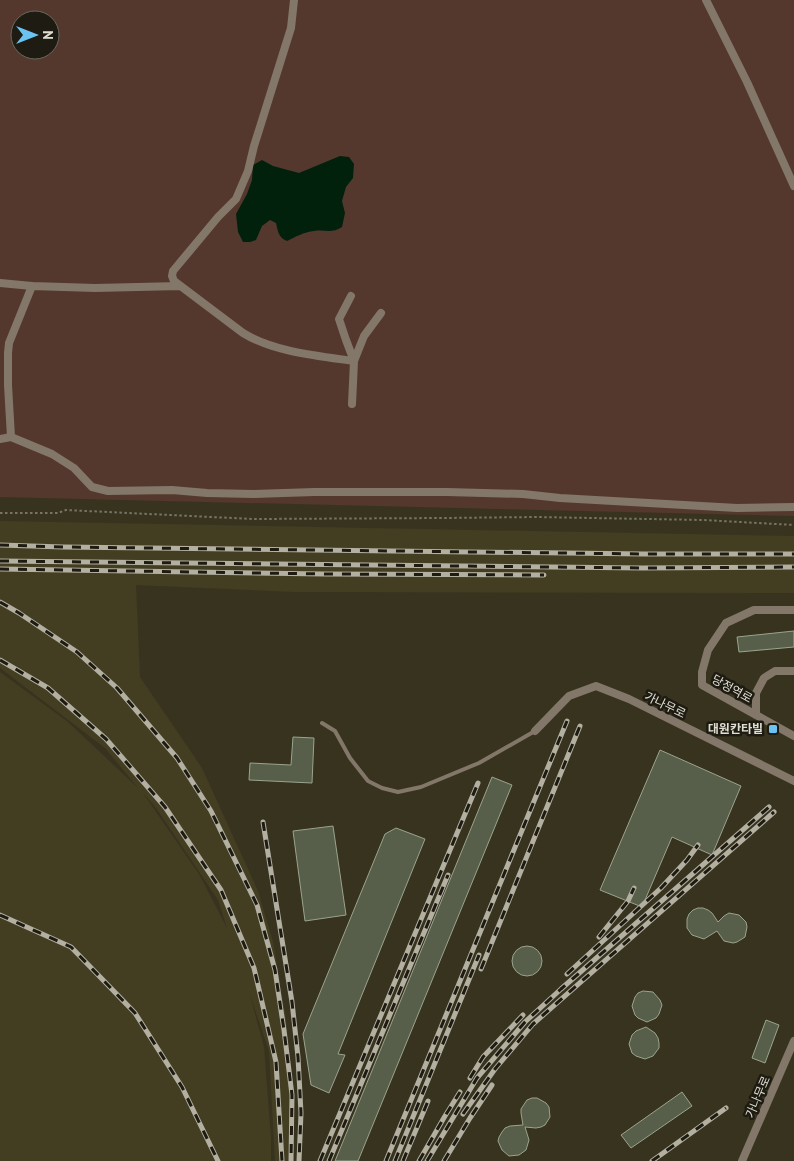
<svg xmlns="http://www.w3.org/2000/svg" width="794" height="1161" font-family="'PT Sans','Noto Sans KR',sans-serif">
<style>
.built{fill:#433d22;fill-rule:evenodd}
.green{fill:#54382d;fill-rule:evenodd}
.water{fill:#02210d}
.building{fill:#575f4a;stroke:#9ba48d}
.lines{fill:none;stroke-linecap:round;stroke-linejoin:round}
.path{stroke:#787463;stroke-width:2;stroke-dasharray:2.5 2.5;stroke-linecap:butt}
.lane{stroke:#83776a;stroke-width:4}
.street{stroke:#83776a;stroke-width:8}
.rail-casing{stroke:#b3b0a1;stroke-width:5}
.rail{stroke:#1d1b12;stroke-width:3;stroke-dasharray:9;stroke-linecap:butt}
.poi-dot{fill:#6bc3f2;stroke:#1d1b12;stroke-width:2}
.labels{text-anchor:middle;stroke-width:5;stroke-linejoin:round;paint-order:stroke}
.street-label{font-size:12px;fill:#e0ded1;stroke:#1d1b12}
.poi-label{font-size:12px;font-weight:bold;fill:#e0ded1;stroke:#1d1b12;text-anchor:end}
</style>
<rect width="100%" height="100%" fill="#38331f"/>
<path class="built" d="M 0,521 L 794,536 L 794,593 L 293,592 L 136,585 L 140,677 L 202,768 L 258,891 L 273,942 L 286,1018 L 292,1084 L 293,1115 L 291,1161 L 275,1161 L 269,1051 L 250,995 L 264,1047 L 271,1138 L 271,1161 L 0,1161 L 0,672 L 68,722 L 138,788 L 105,748 L 0,668 ZM 143,793 L 156,808 L 218,900 L 227,928 L 199,874 Z"/>
<path class="green" d="M 0,0 L 794,0 L 794,516 L 0,497 ZM 20,20 L 50,20 L 50,50 L 20,50 Z"/>
<path class="water" d="M 340,156 L 349,157 L 354,164 L 353,178 L 346,187 L 342,201 L 345,213 L 342,227 C 331,234 325,229 314,231 C 304,232 295,237 287,241 C 278,237 278,231 276,223 L 270,220 L 262,226 L 256,240 L 250,242 L 243,242 L 238,232 L 236,214 L 247,194 L 252,180 L 253,165 L 262,160 L 273,166 L 299,173 Z"/>
<path class="building" d="M 794,631 L 794,647 L 739,652 L 737,637 Z
M 293,737 L 314,738 L 312,783 L 249,780 L 250,763 L 291,765 Z
M 660,750 L 741,786 L 712,855 L 672,837 L 642,907 L 600,890 Z
M 492,777 L 512,785 L 358,1161 L 335,1161 Z
M 333,826 L 346,915 L 305,921 L 293,831 Z
M 396,828 L 425,839 L 338,1054 L 345,1055 L 329,1093 L 311,1085 L 303,1034 L 385,834 Z
M 698,908 L 703,908 L 708,910 L 712,913 L 718,922 L 724,916 L 729,913 L 739,915 L 746,922 L 747,927 L 745,937 L 737,942 L 733,943 L 724,941 L 717,931 L 704,939 L 692,935 L 687,928 L 687,919 L 689,914 L 693,910 Z
M512 961a15 15 0 1 1 30 0a15 15 0 1 1-30 0Z
M 643,991 L 653,992 L 660,1000 L 662,1005 L 659,1014 L 656,1018 L 647,1022 L 638,1018 L 635,1015 L 632,1006 L 635,997 L 638,993 Z
M 766,1020 L 779,1025 L 765,1063 L 752,1058 Z
M 646,1027 L 655,1033 L 658,1038 L 659,1043 L 659,1048 L 653,1056 L 645,1059 L 636,1056 L 632,1053 L 629,1044 L 632,1035 L 636,1031 Z
M 682,1092 L 692,1106 L 631,1148 L 621,1135 Z
M 532,1098 L 537,1098 L 546,1103 L 549,1107 L 550,1117 L 545,1125 L 541,1127 L 536,1128 L 525,1127 L 529,1140 L 526,1150 L 519,1155 L 509,1156 L 502,1150 L 498,1141 L 499,1137 L 502,1132 L 505,1128 L 510,1126 L 523,1125 L 521,1113 L 521,1109 L 527,1100 Z"/>
<g class="lines">
<path class="path" d="M 0,513 L 58,513 L 66,510 L 253,519 L 443,518 L 536,517 L 703,520 L 794,525"/>
<path class="lane" d="M 322,723 L 335,731 L 350,758 L 368,781 L 382,788 L 398,792 L 421,787 L 479,763 L 535,731"/>
<path class="street" d="M 294,0 L 291,28 L 254,146 L 248,171 L 236,199 L 218,217 L 173,271 L 172,276 L 174,281 L 243,333 C 274,352 318,356 354,361 L 364,336 L 381,313
M 706,0 L 747,82 L 794,186
M 0,283 L 32,286
M 351,296 L 339,319 L 346,340 L 354,361 L 352,404
M 11,437 L 8,385 L 8,353 L 9,343 L 32,286 L 95,288 L 180,286
M 0,439 L 11,437 L 52,454 L 74,468 L 92,487 L 108,491 L 172,490 L 207,493 L 254,494 L 314,492 L 447,492 L 523,494 L 560,498 L 737,508 L 794,507
M 794,610 L 754,610 L 726,623 L 708,650 L 702,672 L 702,685 L 794,736
M 756,715 L 756,693 L 764,678 L 775,671 L 794,671
M 535,731 L 569,696 L 596,686 L 629,699 L 794,781
M 742,1161 L 794,1041"/>
<g class="rail-casing">
<path id="rail" d="M 0,545 L 63,547 L 644,554 L 794,554
M 0,561 L 642,568 L 794,567
M 0,569 L 324,574 L 544,575
M 0,602 L 19,613 L 77,652 L 117,688 L 177,758 L 211,811 L 257,905 L 275,970 L 284,1030 L 292,1095 L 291,1161
M 0,660 L 48,688 L 106,739 L 165,807 L 221,890 L 254,968 L 276,1062 L 282,1161
M 263,822 L 292,1002 L 298,1057 L 301,1113 L 299,1161
M 0,915 L 71,947 L 135,1013 L 182,1087 L 218,1161
M 599,937 L 628,901 L 634,888
M 481,969 L 580,726
M 567,974 L 661,888 L 687,860 L 698,845
M 470,1078 L 483,1057 L 523,1015
M 463,1114 L 495,1069 L 533,1024 L 774,812
M 320,1161 L 478,783
M 329,1161 L 448,875
M 386,1161 L 567,721
M 395,1161 L 479,955
M 403,1161 L 428,1101
M 419,1161 L 445,1116 L 460,1092
M 427,1161 L 477,1078 L 525,1022 L 561,989 L 769,807
M 444,1161 L 470,1118 L 492,1085
M 652,1161 L 726,1108"/>
</g>
<use href="#rail" class="rail"/>
</g>
<rect class="poi-dot" x="768" y="724" width="10" height="10" rx="2.5"/>
<g class="labels">
<g class="street-label">
<text transform="translate(732 689) rotate(29)" y="4">당정역로</text>
<text transform="translate(665 705) rotate(26)" y="4">가나무로</text>
<text transform="translate(758 1097) rotate(-67)" y="4">가나무로</text>
</g>
<g class="poi-label">
<text x="763" y="733">대원칸타빌</text>
</g>
</g>
<g transform="translate(35 35) rotate(90)"><circle r="24" fill="#1d1b12" stroke="#6b695e"/>
<path d="M0-4L9 19L0 12L-9 19Z" fill="#6bc3f2"/>
<text y="-8" font-size="14" font-weight="bold" text-anchor="middle" fill="#e0ded1">N</text>
</g>
</svg>
